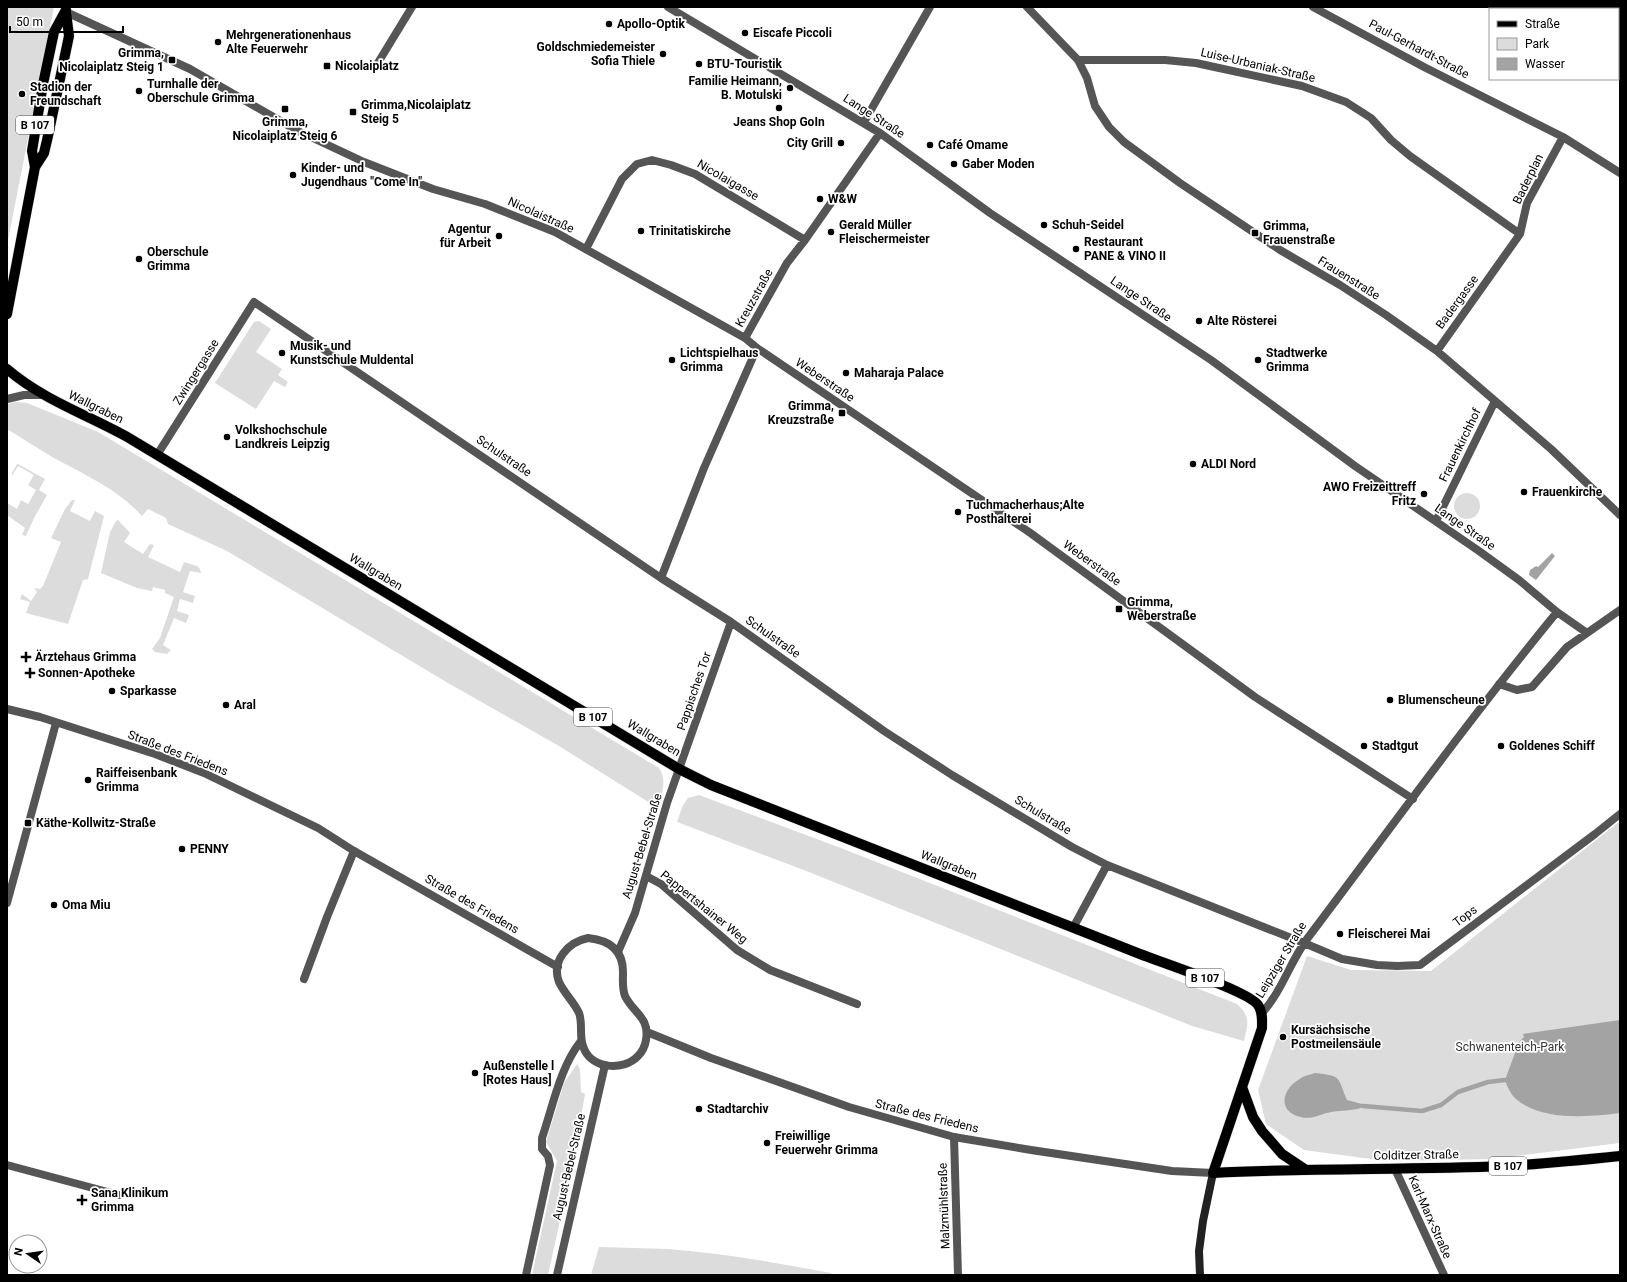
<svg xmlns="http://www.w3.org/2000/svg" width="1627" height="1282" font-family="Roboto,sans-serif">
<style>
.green{fill:#dcdcdc}
.water{fill:#a3a3a3}
.lines{fill:none;stroke-linecap:round;stroke-linejoin:round}
.stream{stroke:#a3a3a3;stroke-width:4.5}
.primary-casing{stroke:#dbdbdb;stroke-width:11}
.minor{stroke:#555;stroke-width:8}
.tertiary{stroke:#555;stroke-width:8}
.secondary{stroke:#222;stroke-width:8}
.primary{stroke:#000;stroke-width:10}
.poi-dot{fill:#000;stroke:#fff;stroke-width:1.5}
.labels{text-anchor:middle;stroke-width:3.5;stroke-linejoin:round;paint-order:stroke}
.shield{fill:#fff;stroke:#4c4c4c;stroke-width:1}
.shield-label{font-size:11px;font-weight:bold;fill:#000}
.poi-label{font-size:12px;font-weight:bold;fill:#000;stroke:#fff;text-anchor:start}
.street-label{font-size:12px;fill:#000;stroke:#fff}
.park-label{font-size:12px;fill:#333;stroke:#fff}
</style>
<rect width="100%" height="100%" fill="#fff"/>
<path class="green" d="M 7,7 L 54,7 L 7,245 Z
M 1500,7 L 1594,7 L 1596,9 L 1503,9 Z
M 259,321 L 271,329 L 256,352 L 282,369 L 278,375 L 288,382 L 285,387 L 274,381 L 256,409 L 215,383 L 254,322 Z
M 16,402 L 27,403 L 98,432 L 659,768 C 668,781 661,794 658,808 L 559,746 L 448,683 L 227,551 L 168,524 L 166,518 L 148,509 L 142,516 C 118,489 83,474 52,457 C 37,448 22,438 7,429 L 7,404 Z
M 17,464 L 18,464 L 45,479 L 39,490 L 47,495 L 34,518 L 26,536 L 22,535 L 25,528 L 7,515 L 7,503 L 17,509 L 21,500 L 28,504 L 36,490 L 28,485 L 34,475 L 18,466 L 12,476 L 12,473 Z
M1454 506a13 13 0 1 1 26 0a13 13 0 1 1-26 0Z
M 72,500 L 75,500 L 70,511 L 90,521 L 95,511 L 104,516 L 88,579 L 83,580 L 68,624 L 26,613 L 30,602 L 20,599 L 22,594 L 31,601 L 37,592 L 34,588 L 40,589 L 43,586 L 61,542 L 51,538 L 65,509 Z
M 118,520 L 130,533 L 124,542 L 143,554 L 150,544 L 154,545 L 148,557 L 180,572 L 184,562 L 197,566 L 200,569 L 201,573 L 190,571 L 183,592 L 195,596 L 193,603 L 180,599 L 177,611 L 189,615 L 186,623 L 174,618 L 163,645 L 171,650 L 167,654 L 155,652 L 152,649 L 160,638 L 174,597 L 165,593 L 165,590 L 153,587 L 152,591 L 137,588 L 101,573 L 110,532 L 116,521 Z
M 699,795 L 846,850 L 1237,1004 C 1251,1017 1248,1024 1244,1041 L 1192,1026 L 809,872 L 677,822 L 683,805 L 688,798 Z
M 1620,821 L 1620,1143 L 1493,1159 L 1386,1161 L 1304,1150 L 1266,1124 L 1258,1090 L 1307,956 L 1351,970 L 1431,971 Z
M 577,1064 L 580,1069 L 581,1092 L 585,1094 L 575,1153 L 548,1275 L 532,1275 L 557,1161 L 546,1142 L 564,1083 Z
M 599,1247 C 622,1248 645,1248 668,1249 C 723,1253 777,1263 831,1273 L 831,1275 L 591,1275 Z"/>
<path class="water" d="M 1552,553 L 1555,556 L 1536,580 L 1529,575 L 1530,570 L 1536,566 L 1538,567 Z
M 1620,1020 L 1620,1113 C 1588,1117 1542,1121 1516,1099 C 1511,1095 1507,1086 1505,1080 L 1519,1042 L 1524,1037 L 1523,1034 Z
M 1315,1073 C 1343,1076 1337,1077 1347,1100 L 1362,1104 L 1361,1108 C 1351,1111 1341,1110 1331,1112 C 1321,1114 1311,1120 1301,1117 C 1278,1112 1281,1091 1298,1080 C 1303,1076 1309,1075 1315,1073 Z"/>
<g class="lines">
<path class="stream" d="M 1363,1106 L 1422,1111 L 1441,1105 L 1458,1092 L 1488,1082 L 1505,1080"/>
<g class="primary-casing">
<path id="primary" d="M 35,167 L 32,151 L 43,84 L 54,32 L 66,10
M 7,314 L 35,167 L 44,153 L 48,136 L 69,36 L 66,12
M 7,369 C 43,400 88,415 129,438 L 679,769 L 711,785 L 1140,954 C 1160,962 1249,991 1258,1005 C 1263,1012 1262,1020 1262,1028 L 1213,1173 C 1310,1168 1407,1170 1505,1166 C 1543,1164 1582,1160 1620,1156
M 1242,1087 L 1253,1117 L 1262,1131 L 1282,1154 L 1306,1170"/>
</g>
<path class="minor" d="M 668,7 L 880,133 L 990,213 L 1211,360 L 1355,466 L 1479,551 L 1519,580 L 1557,612 L 1587,633
M 1027,7 L 1078,60 L 1087,78 L 1095,106 L 1109,127 L 1124,142 L 1180,183 L 1280,250 L 1340,285 L 1386,315 L 1437,351 L 1551,449 L 1620,515
M 1313,7 L 1424,67 L 1563,137 L 1620,173
M 66,12 L 190,69 L 298,131 L 364,162 L 433,189 L 485,204 L 555,232 L 745,338 L 757,348 L 1029,532 L 1255,697 L 1413,799
M 1078,60 L 1165,60 L 1196,63 L 1302,86 L 1346,102 L 1371,118 L 1391,140 L 1410,156 L 1520,234
M 376,66 L 412,7
M 864,122 L 930,7
M 586,249 L 622,179 L 637,164 L 652,160 L 671,165 L 695,174 L 805,240
M 745,338 L 787,263 L 805,240 L 880,133
M 1437,351 L 1520,234 L 1527,203 L 1563,137
M 157,455 L 254,302 L 661,578 L 731,622 L 884,731 L 952,775 L 1072,847 L 1107,865 L 1304,943 L 1342,959 L 1377,965 L 1397,966 L 1420,965 L 1595,834 L 1620,814
M 1436,521 L 1495,401
M 661,578 L 704,468 L 757,348
M 1499,684 L 1517,690 L 1532,687 L 1567,647 L 1620,610
M 646,876 L 661,884 L 737,950 L 770,970 L 857,1004
M 7,903 L 56,723
M 1073,928 L 1107,865
M 618,952 L 635,913 L 667,803 L 731,622
M 304,979 L 327,917 L 354,851
M 1262,1013 C 1282,991 1290,962 1307,939 C 1390,829 1470,718 1557,612
M 954,1137 L 958,1275
M 7,1165 L 119,1195
M 1395,1169 L 1444,1275
M 526,1275 L 550,1165 L 548,1156 L 542,1149 L 542,1138 C 553,1106 560,1067 581,1041
M 557,1275 L 605,1065"/>
<path class="tertiary" d="M 7,399 L 24,395 L 45,395
M 7,709 L 40,717 L 155,754 L 204,773 L 318,828 L 354,851 L 558,967
M 588,938 C 608,940 623,949 623,972 C 623,979 622,988 625,996 C 633,1013 650,1017 646,1040 C 645,1046 642,1052 638,1056 C 623,1072 590,1069 583,1046 C 579,1035 583,1023 579,1013 C 574,1002 564,993 559,982 C 551,961 568,942 588,938 Z
M 647,1032 L 711,1058 L 849,1107 L 954,1137 L 1031,1150 L 1172,1171 L 1213,1173"/>
<path class="secondary" d="M 1200,1275 L 1199,1251 L 1203,1221 L 1213,1173"/>
<use href="#primary" class="primary"/>
</g>
<g class="poi-dot">
<circle cx="609" cy="24" r="4"/>
<circle cx="745" cy="33" r="4"/>
<circle cx="218" cy="42" r="4"/>
<circle cx="663" cy="54" r="4"/>
<rect x="168" y="56" width="8" height="8" rx="2"/>
<circle cx="699" cy="64" r="4"/>
<rect x="323" y="62" width="8" height="8" rx="2"/>
<circle cx="790" cy="88" r="4"/>
<circle cx="139" cy="91" r="4"/>
<circle cx="22" cy="94" r="4"/>
<circle cx="779" cy="108" r="4"/>
<rect x="281" y="105" width="8" height="8" rx="2"/>
<rect x="349" y="108" width="8" height="8" rx="2"/>
<circle cx="841" cy="143" r="4"/>
<circle cx="930" cy="145" r="4"/>
<circle cx="954" cy="164" r="4"/>
<circle cx="293" cy="175" r="4"/>
<circle cx="820" cy="199" r="4"/>
<circle cx="1044" cy="225" r="4"/>
<circle cx="641" cy="231" r="4"/>
<circle cx="831" cy="232" r="4"/>
<rect x="1251" y="229" width="8" height="8" rx="2"/>
<circle cx="499" cy="236" r="4"/>
<circle cx="1076" cy="249" r="4"/>
<circle cx="139" cy="259" r="4"/>
<circle cx="1199" cy="321" r="4"/>
<circle cx="282" cy="353" r="4"/>
<circle cx="672" cy="360" r="4"/>
<circle cx="1258" cy="360" r="4"/>
<circle cx="846" cy="373" r="4"/>
<rect x="838" y="409" width="8" height="8" rx="2"/>
<circle cx="227" cy="437" r="4"/>
<circle cx="1193" cy="464" r="4"/>
<circle cx="1524" cy="492" r="4"/>
<circle cx="1424" cy="494" r="4"/>
<circle cx="958" cy="512" r="4"/>
<rect x="1115" y="605" width="8" height="8" rx="2"/>
<path d="M24 651h4v4h4v4h-4v4h-4v-4h-4v-4h4z"/>
<path d="M28 667h4v4h4v4h-4v4h-4v-4h-4v-4h4z"/>
<circle cx="112" cy="691" r="4"/>
<circle cx="1390" cy="700" r="4"/>
<circle cx="226" cy="705" r="4"/>
<circle cx="1364" cy="746" r="4"/>
<circle cx="1501" cy="746" r="4"/>
<circle cx="88" cy="780" r="4"/>
<rect x="24" y="819" width="8" height="8" rx="2"/>
<circle cx="182" cy="849" r="4"/>
<circle cx="54" cy="905" r="4"/>
<circle cx="1340" cy="934" r="4"/>
<circle cx="1283" cy="1037" r="4"/>
<circle cx="475" cy="1073" r="4"/>
<circle cx="699" cy="1109" r="4"/>
<circle cx="767" cy="1143" r="4"/>
<path d="M80 1194h4v4h4v4h-4v4h-4v-4h-4v-4h4z"/>
</g>
<g class="labels">
<g class="shield">
<rect x="16" y="116" width="38" height="18" rx="3"/>
<rect x="574" y="708" width="38" height="18" rx="3"/>
<rect x="1186" y="969" width="38" height="18" rx="3"/>
<rect x="1489" y="1157" width="38" height="18" rx="3"/>
</g>
<g class="shield-label">
<text x="35" y="129">B 107</text>
<text x="593" y="721">B 107</text>
<text x="1205" y="982">B 107</text>
<text x="1508" y="1170">B 107</text>
</g>
<g class="poi-label">
<text x="617" y="28">Apollo-Optik</text>
<text x="753" y="37">Eiscafe Piccoli</text>
<text x="226" y="39">Mehrgenerationenhaus<tspan x="226" dy="14">Alte Feuerwehr</tspan></text>
<text x="655" y="51" text-anchor="end">Goldschmiedemeister<tspan x="655" dy="14">Sofia Thiele</tspan></text>
<text x="164" y="57" text-anchor="end">Grimma,<tspan x="164" dy="14">Nicolaiplatz Steig 1</tspan></text>
<text x="707" y="68">BTU-Touristik</text>
<text x="335" y="70">Nicolaiplatz</text>
<text x="782" y="85" text-anchor="end">Familie Heimann,<tspan x="782" dy="14">B. Motulski</tspan></text>
<text x="147" y="88">Turnhalle der<tspan x="147" dy="14">Oberschule Grimma</tspan></text>
<text x="30" y="91">Stadion der<tspan x="30" dy="14">Freundschaft</tspan></text>
<text x="361" y="109">Grimma,Nicolaiplatz<tspan x="361" dy="14">Steig 5</tspan></text>
<text x="285" y="126" text-anchor="middle">Grimma,<tspan x="285" dy="14">Nicolaiplatz Steig 6</tspan></text>
<text x="779" y="126" text-anchor="middle">Jeans Shop GoIn</text>
<text x="833" y="147" text-anchor="end">City Grill</text>
<text x="938" y="149">Café Omame</text>
<text x="962" y="168">Gaber Moden</text>
<text x="301" y="172">Kinder- und<tspan x="301" dy="14">Jugendhaus "Come In"</tspan></text>
<text x="828" y="203">W&amp;W</text>
<text x="839" y="229">Gerald Müller<tspan x="839" dy="14">Fleischermeister</tspan></text>
<text x="1052" y="229">Schuh-Seidel</text>
<text x="1263" y="230">Grimma,<tspan x="1263" dy="14">Frauenstraße</tspan></text>
<text x="491" y="233" text-anchor="end">Agentur<tspan x="491" dy="14">für Arbeit</tspan></text>
<text x="649" y="235">Trinitatiskirche</text>
<text x="1084" y="246">Restaurant<tspan x="1084" dy="14">PANE &amp; VINO II</tspan></text>
<text x="147" y="256">Oberschule<tspan x="147" dy="14">Grimma</tspan></text>
<text x="1207" y="325">Alte Rösterei</text>
<text x="290" y="350">Musik- und<tspan x="290" dy="14">Kunstschule Muldental</tspan></text>
<text x="680" y="357">Lichtspielhaus<tspan x="680" dy="14">Grimma</tspan></text>
<text x="1266" y="357">Stadtwerke<tspan x="1266" dy="14">Grimma</tspan></text>
<text x="854" y="377">Maharaja Palace</text>
<text x="834" y="410" text-anchor="end">Grimma,<tspan x="834" dy="14">Kreuzstraße</tspan></text>
<text x="235" y="434">Volkshochschule<tspan x="235" dy="14">Landkreis Leipzig</tspan></text>
<text x="1201" y="468">ALDI Nord</text>
<text x="1416" y="491" text-anchor="end">AWO Freizeittreff<tspan x="1416" dy="14">Fritz</tspan></text>
<text x="1532" y="496">Frauenkirche</text>
<text x="966" y="509">Tuchmacherhaus;Alte<tspan x="966" dy="14">Posthalterei</tspan></text>
<text x="1127" y="606">Grimma,<tspan x="1127" dy="14">Weberstraße</tspan></text>
<text x="35" y="661">Ärztehaus Grimma</text>
<text x="38" y="677">Sonnen-Apotheke</text>
<text x="120" y="695">Sparkasse</text>
<text x="1398" y="704">Blumenscheune</text>
<text x="234" y="709">Aral</text>
<text x="1372" y="750">Stadtgut</text>
<text x="1509" y="750">Goldenes Schiff</text>
<text x="96" y="777">Raiffeisenbank<tspan x="96" dy="14">Grimma</tspan></text>
<text x="36" y="827">Käthe-Kollwitz-Straße</text>
<text x="190" y="853">PENNY</text>
<text x="62" y="909">Oma Miu</text>
<text x="1348" y="938">Fleischerei Mai</text>
<text x="1291" y="1034">Kursächsische<tspan x="1291" dy="14">Postmeilensäule</tspan></text>
<text x="483" y="1070">Außenstelle l<tspan x="483" dy="14">[Rotes Haus]</tspan></text>
<text x="707" y="1113">Stadtarchiv</text>
<text x="775" y="1140">Freiwillige<tspan x="775" dy="14">Feuerwehr Grimma</tspan></text>
<text x="91" y="1197">Sana Klinikum<tspan x="91" dy="14">Grimma</tspan></text>
</g>
<g class="street-label">
<text transform="translate(1419 49) rotate(28)" y="4">Paul-Gerhardt-Straße</text>
<text transform="translate(1258 65) rotate(13)" y="4">Luise-Urbaniak-Straße</text>
<text transform="translate(874 116) rotate(33)" y="4">Lange Straße</text>
<text transform="translate(1528 179) rotate(-64)" y="4">Baderplan</text>
<text transform="translate(728 180) rotate(30)" y="4">Nicolaigasse</text>
<text transform="translate(541 215) rotate(24)" y="4">Nicolaistraße</text>
<text transform="translate(1349 278) rotate(32)" y="4">Frauenstraße</text>
<text transform="translate(754 298) rotate(-61)" y="4">Kreuzstraße</text>
<text transform="translate(1141 299) rotate(34)" y="4">Lange Straße</text>
<text transform="translate(1457 302) rotate(-54)" y="4">Badergasse</text>
<text transform="translate(196 372) rotate(-58)" y="4">Zwingergasse</text>
<text transform="translate(825 380) rotate(34)" y="4">Weberstraße</text>
<text transform="translate(96 407) rotate(26)" y="4">Wallgraben</text>
<text transform="translate(1460 445) rotate(-64)" y="4">Frauenkirchhof</text>
<text transform="translate(504 456) rotate(34)" y="4">Schulstraße</text>
<text transform="translate(1465 527) rotate(35)" y="4">Lange Straße</text>
<text transform="translate(1092 563) rotate(36)" y="4">Weberstraße</text>
<text transform="translate(376 572) rotate(31)" y="4">Wallgraben</text>
<text transform="translate(773 637) rotate(35)" y="4">Schulstraße</text>
<text transform="translate(694 691) rotate(-71)" y="4">Pappisches Tor</text>
<text transform="translate(654 738) rotate(31)" y="4">Wallgraben</text>
<text transform="translate(178 753) rotate(21)" y="4">Straße des Friedens</text>
<text transform="translate(1043 815) rotate(31)" y="4">Schulstraße</text>
<text transform="translate(642 846) rotate(-73)" y="4">August-Bebel-Straße</text>
<text transform="translate(949 865) rotate(22)" y="4">Wallgraben</text>
<text transform="translate(472 904) rotate(30)" y="4">Straße des Friedens</text>
<text transform="translate(704 907) rotate(39)" y="4">Pappertshainer Weg</text>
<text transform="translate(1465 916) rotate(-37)" y="4">Tops</text>
<text transform="translate(1281 960) rotate(-59)" y="4">Leipziger Straße</text>
<text transform="translate(927 1116) rotate(14)" y="4">Straße des Friedens</text>
<text transform="translate(1416 1155) rotate(-1)" y="4">Colditzer Straße</text>
<text transform="translate(569 1167) rotate(-77)" y="4">August-Bebel-Straße</text>
<text transform="translate(944 1206) rotate(-92)" y="4">Malzmühlstraße</text>
<text transform="translate(1430 1217) rotate(66)" y="4">Karl-Marx-Straße</text>
</g>
<g class="park-label">
<text x="1510" y="1051">Schwanenteich-Park</text>
</g>
</g>
<rect width="1627" height="1282" fill="none" stroke="#000000" stroke-width="16"/>
<rect x="1489" y="8" width="130" height="72" fill="#ffffff" stroke="#999999"/>
<rect x="1497" y="21" width="20" height="6" fill="#000000" stroke="#999999"/>
<text x="1525" y="28" font-size="12" fill="#000000">Straße</text>
<rect x="1497" y="38" width="20" height="12" fill="#dcdcdc" stroke="#999999"/>
<text x="1525" y="48" font-size="12" fill="#000000">Park</text>
<rect x="1497" y="58" width="20" height="12" fill="#a3a3a3" stroke="#999999"/>
<text x="1525" y="68" font-size="12" fill="#000000">Wasser</text>
<g transform="translate(28 1254) rotate(283)"><circle r="19" fill="#ffffff" stroke="#999999"/>
<path d="M0-3L7 15L0 10L-7 15Z" fill="#000000"/>
<text y="-6" font-size="11" font-weight="bold" text-anchor="middle" fill="#000000">N</text>
</g>
<path d="M10 26v6h113v-6" fill="none" stroke="#000000" stroke-width="2"/>
<text x="16" y="26" font-size="12" fill="#000000" stroke="#ffffff" stroke-width="3" paint-order="stroke">50 m</text>
</svg>
